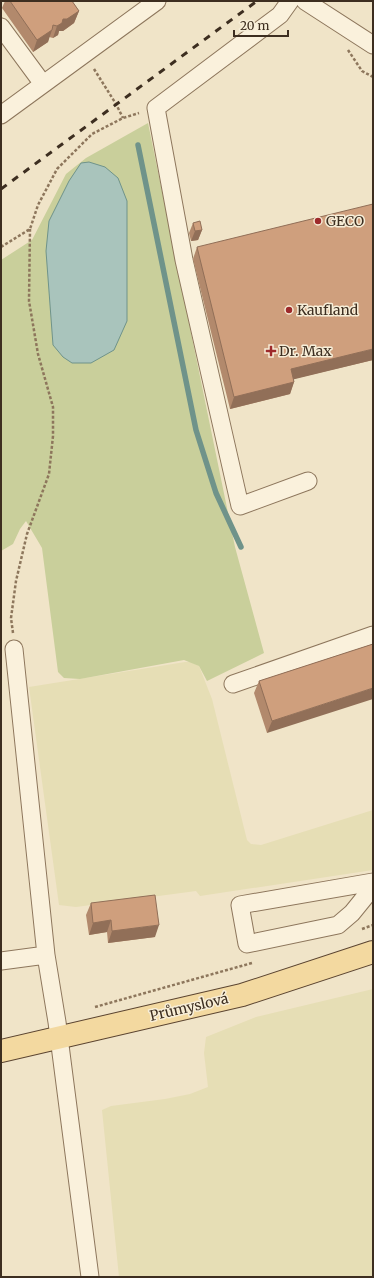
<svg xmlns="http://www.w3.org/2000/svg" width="374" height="1278" font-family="Merriweather,serif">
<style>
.farmland{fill:#e6deb5}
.green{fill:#c9cf9b}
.water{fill:#a9c4bc;stroke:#6f938a}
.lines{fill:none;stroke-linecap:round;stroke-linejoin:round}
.stream{stroke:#6f938a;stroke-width:5.5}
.minor-casing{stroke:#8d765c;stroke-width:19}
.major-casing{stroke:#5b4430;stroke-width:24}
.path{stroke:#8d765c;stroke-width:2.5;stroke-dasharray:3 2;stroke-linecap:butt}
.minor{stroke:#faf1dc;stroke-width:17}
.major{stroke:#f3d9a0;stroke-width:22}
.rail{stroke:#3d2e20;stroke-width:3;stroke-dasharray:7 7;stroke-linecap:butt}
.wall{fill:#b2896c}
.shaded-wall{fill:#916f58}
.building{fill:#cf9f7d;stroke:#916f58}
.poi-dot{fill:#9e2a2b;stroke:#f7eed8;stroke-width:1.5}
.labels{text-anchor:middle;stroke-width:3;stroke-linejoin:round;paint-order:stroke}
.poi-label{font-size:14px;fill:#3d2e20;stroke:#f7eed8;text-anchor:start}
.street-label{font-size:14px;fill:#3d2e20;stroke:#f7eed8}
</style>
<rect width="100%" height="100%" fill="#f0e4c8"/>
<path class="farmland" d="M 185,662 L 191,662 L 199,666 L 212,699 L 247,840 L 251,844 L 261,845 L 373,810 L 373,870 L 200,896 L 196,891 L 76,907 L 59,905 L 29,687 Z
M 373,989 L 373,1277 L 119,1277 L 102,1110 L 111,1106 L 165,1099 L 190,1094 L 208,1087 L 204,1053 L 206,1037 L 256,1017 Z"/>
<path class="green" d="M 148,123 L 235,547 L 264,653 L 207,681 L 199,666 L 184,660 L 80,679 L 64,678 L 58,672 L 42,548 L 26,521 L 20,529 L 13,544 L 1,551 L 1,260 L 32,240 L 66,174 L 86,158 Z"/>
<path class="water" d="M 89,162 L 105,167 L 118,178 L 127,201 L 127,321 L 114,350 L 91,363 L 72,363 L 63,357 L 53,345 L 46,251 L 49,221 L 69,181 L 81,163 Z"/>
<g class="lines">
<path class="stream" d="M 138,145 L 196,430 L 216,493 L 241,547"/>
<g class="minor-casing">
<path id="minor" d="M 290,1 L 280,15 L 156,108 L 184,260 L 240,506 L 308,481
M 305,1 L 373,45
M 1,27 L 43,84
M 1,115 L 157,1
M 14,649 L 46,955
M 233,684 L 373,635
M 373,882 L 240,905 L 247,944 L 338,925 L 352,913 L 373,887
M 1,961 L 46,955 L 57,1022 L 90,1277"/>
</g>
<g class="major-casing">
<path id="major" d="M 1,1051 L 242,995 L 373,952"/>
</g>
<path class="path" d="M 348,50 L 362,71 L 373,77
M 94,69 L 116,104 L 123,118
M 1,247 L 30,229 L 38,205 L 57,169 L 92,134 L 123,118 L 139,113
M 13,633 L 11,618 L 16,581 L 27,534 L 49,474 L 53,436 L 53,407 L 38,354 L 29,301 L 30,229
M 362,929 L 373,925
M 95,1007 L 252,963"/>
<use href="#minor" class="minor"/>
<use href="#major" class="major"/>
<path class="rail" d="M 1,189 L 257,1"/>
</g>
<path class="wall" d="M 5,1 L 72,1 L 79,11 L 74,23 L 63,31 L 59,31 L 58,35 L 53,38 L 49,37 L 48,42 L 33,52 L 2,8 Z
M 193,223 L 202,230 L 198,240 L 191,241 L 189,233 Z
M 197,247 L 373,360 L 293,379 L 294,382 L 290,394 L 230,409 L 193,259 Z
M 373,644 L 267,733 L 254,693 L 259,681 Z
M 91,903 L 155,937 L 108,943 L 107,932 L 89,935 L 86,915 Z"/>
<path class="shaded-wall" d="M 79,11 L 74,23 L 63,31 L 59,31 L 58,35 L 53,38 L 57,26 L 63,19 Z
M 52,30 L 48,42 L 33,52 L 37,40 Z
M 202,230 L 198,240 L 191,241 L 195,231 Z
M 373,349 L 373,360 L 287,381 L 291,369 Z
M 294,382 L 290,394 L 230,409 L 234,397 Z
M 373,688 L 373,699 L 267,733 L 272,721 Z
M 111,920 L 107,932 L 89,935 L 93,923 Z
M 159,925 L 155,937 L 108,943 L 112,931 Z"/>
<path class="building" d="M 10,1 L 72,1 L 79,11 L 67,19 L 63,19 L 62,23 L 57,26 L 53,25 L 52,30 L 37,40 Z
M 373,204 L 373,349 L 291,369 L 294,382 L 234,397 L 197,247 Z
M 200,221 L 202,230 L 195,231 L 193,223 Z
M 373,644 L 373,688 L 272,721 L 259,681 Z
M 155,895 L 159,925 L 112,931 L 111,920 L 93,923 L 91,903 Z"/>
<g class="poi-dot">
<circle cx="318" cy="221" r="4"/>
<circle cx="289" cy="310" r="4"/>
<path d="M269 345h4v4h4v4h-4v4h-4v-4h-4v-4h4z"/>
</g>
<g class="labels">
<g class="poi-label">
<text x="326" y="226">GECO</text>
<text x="297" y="315">Kaufland</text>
<text x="279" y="356">Dr. Max</text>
</g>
<g class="street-label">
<text transform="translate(189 1007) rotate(-13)" y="5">Průmyslová</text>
</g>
</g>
<rect width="374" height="1278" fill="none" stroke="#3d2e20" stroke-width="4"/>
<path d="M234 30v6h54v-6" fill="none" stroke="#3d2e20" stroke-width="2"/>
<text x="240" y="30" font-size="12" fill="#3d2e20" stroke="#f7eed8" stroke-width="3" paint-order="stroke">20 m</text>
</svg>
